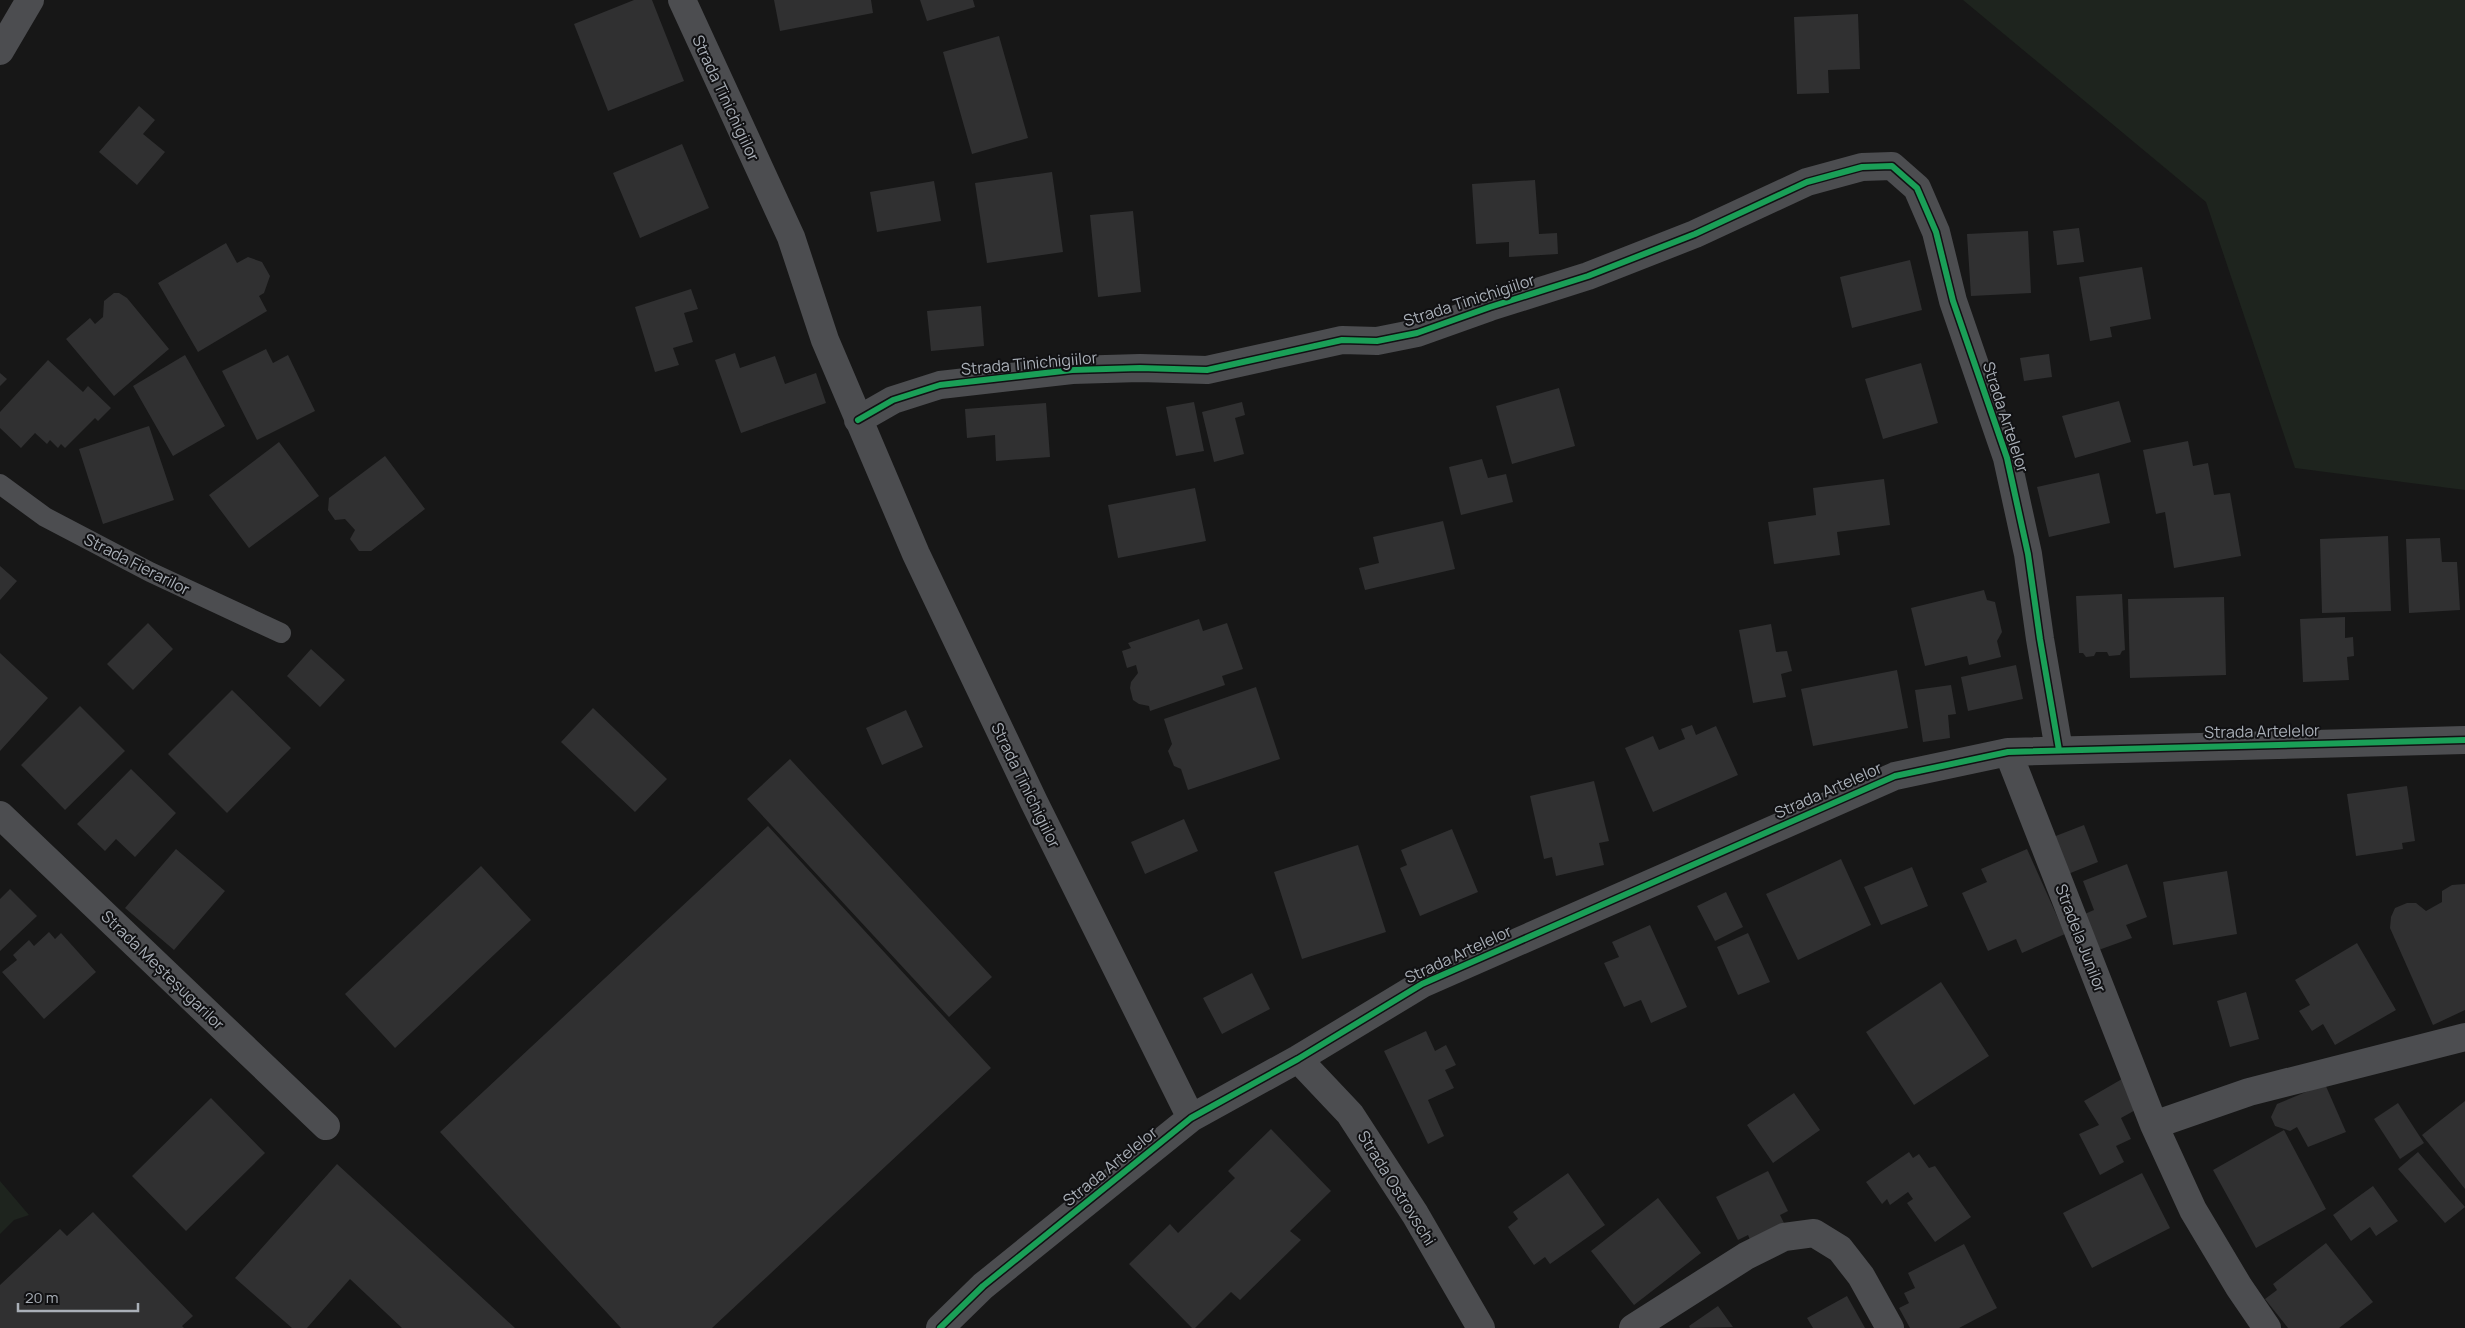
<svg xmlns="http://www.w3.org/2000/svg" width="2465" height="1328" font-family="Manrope,sans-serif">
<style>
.green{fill:#1e241e}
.building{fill:#303031}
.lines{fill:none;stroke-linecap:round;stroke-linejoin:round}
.lane{stroke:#4c4d50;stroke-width:20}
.street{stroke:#4c4d50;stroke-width:28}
.cycleway-casing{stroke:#111113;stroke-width:9}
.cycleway{stroke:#1a9f57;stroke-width:6}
.labels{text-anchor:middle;stroke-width:4;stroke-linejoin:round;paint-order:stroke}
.street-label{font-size:16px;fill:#a9afb7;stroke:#111113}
</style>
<rect width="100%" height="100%" fill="#171717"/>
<path class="green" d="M 1963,0 L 2465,0 L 2465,490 L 2295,468 L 2206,202 Z
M 0,1181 L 29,1215 L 14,1220 L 0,1234 Z"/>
<path class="building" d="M 634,0 L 652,0 L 684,81 L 608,111 L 574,24 Z
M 774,0 L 871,0 L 873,13 L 780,31 Z
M 920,0 L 973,0 L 975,7 L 927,21 Z
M 1858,14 L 1860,69 L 1828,70 L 1829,93 L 1797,94 L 1794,17 Z
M 999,36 L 1028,138 L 972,154 L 943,52 Z
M 139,106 L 155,120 L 143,134 L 165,152 L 137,185 L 99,152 Z
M 682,144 L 709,208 L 640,238 L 613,173 Z
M 1052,172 L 1063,252 L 987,263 L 975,183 Z
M 1535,180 L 1539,234 L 1557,233 L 1558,254 L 1509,257 L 1509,242 L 1476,244 L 1472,184 Z
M 934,181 L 941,221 L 877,232 L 870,192 Z
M 1133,211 L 1141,292 L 1098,297 L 1090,215 Z
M 2079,228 L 2084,262 L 2057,265 L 2053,231 Z
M 2028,231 L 2031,293 L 1971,296 L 1967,234 Z
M 226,243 L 237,263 L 248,257 L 262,262 L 270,276 L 264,293 L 259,296 L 267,311 L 198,352 L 158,283 Z
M 1910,260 L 1922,310 L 1852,328 L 1840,277 Z
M 2142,267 L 2151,319 L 2110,327 L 2112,337 L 2090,341 L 2079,277 Z
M 691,289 L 698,309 L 684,313 L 693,342 L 673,348 L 679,365 L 655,372 L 635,307 Z
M 114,293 L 119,293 L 127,298 L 169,349 L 114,396 L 66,339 L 90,318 L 95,324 L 103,317 L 104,301 Z
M 981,306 L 984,346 L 931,351 L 927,311 Z
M 266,349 L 273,363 L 288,355 L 315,411 L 257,440 L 222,371 Z
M 735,353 L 740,368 L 775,356 L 785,384 L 816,373 L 826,403 L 741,433 L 715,360 Z
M 2049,354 L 2052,377 L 2024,381 L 2020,358 Z
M 185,355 L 225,426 L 173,456 L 133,386 Z
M 48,360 L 83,392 L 88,386 L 111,408 L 98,421 L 95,418 L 65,448 L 61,444 L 58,448 L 50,440 L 47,444 L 35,433 L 21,448 L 0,428 L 0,412 Z
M 1921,363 L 1938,423 L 1883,439 L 1865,379 Z
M 0,373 L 7,379 L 0,386 Z
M 1559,388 L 1575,446 L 1512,464 L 1496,406 Z
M 2119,401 L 2131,442 L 2075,458 L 2062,416 Z
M 1194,402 L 1204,451 L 1176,456 L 1166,407 Z
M 1242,402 L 1245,415 L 1235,418 L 1244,454 L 1214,462 L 1202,412 Z
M 1046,403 L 1050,457 L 996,461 L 995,435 L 967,438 L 965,409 Z
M 149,426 L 174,500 L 103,524 L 79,449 Z
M 2188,441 L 2193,466 L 2208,463 L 2214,495 L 2230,493 L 2241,556 L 2174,568 L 2165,512 L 2156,514 L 2143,450 Z
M 279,442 L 319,496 L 249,548 L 209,495 Z
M 385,456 L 425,509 L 371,551 L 359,551 L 350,539 L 355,530 L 345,519 L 335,520 L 328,510 L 329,498 Z
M 1482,459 L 1488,478 L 1506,474 L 1513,502 L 1461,515 L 1449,467 Z
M 2099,473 L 2110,523 L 2049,537 L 2037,487 Z
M 1884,479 L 1890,525 L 1837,532 L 1840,555 L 1774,564 L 1768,522 L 1816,515 L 1813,488 Z
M 1195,488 L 1206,541 L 1118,558 L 1108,505 Z
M 1443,521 L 1455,569 L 1365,590 L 1359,568 L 1379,563 L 1373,537 Z
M 2388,536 L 2391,611 L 2322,613 L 2320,539 Z
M 2440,538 L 2442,562 L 2457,562 L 2460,610 L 2409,613 L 2406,539 Z
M 0,566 L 17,581 L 0,600 Z
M 1984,590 L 1987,600 L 1995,602 L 2002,632 L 1997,641 L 2001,657 L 1969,665 L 1967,656 L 1925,666 L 1911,608 Z
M 2122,594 L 2125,650 L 2122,651 L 2120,655 L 2109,656 L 2107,652 L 2096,652 L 2094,656 L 2086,657 L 2083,653 L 2079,653 L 2076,596 Z
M 2224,597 L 2226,675 L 2130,678 L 2128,599 Z
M 2345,617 L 2345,638 L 2353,637 L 2354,656 L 2347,657 L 2349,680 L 2303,682 L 2300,619 Z
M 1199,619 L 1203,631 L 1227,623 L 1243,669 L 1222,676 L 1225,685 L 1150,711 L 1149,706 L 1139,704 L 1133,700 L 1130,688 L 1131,682 L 1138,673 L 1136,665 L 1127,668 L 1122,651 L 1131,648 L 1128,643 Z
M 148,623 L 173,649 L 133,690 L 107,664 Z
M 1771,624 L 1776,652 L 1787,651 L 1792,671 L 1781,674 L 1786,697 L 1753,703 L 1739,630 Z
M 311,649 L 345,680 L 320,707 L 287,676 Z
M 0,653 L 48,698 L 0,751 Z
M 2016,665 L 2023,699 L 1968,711 L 1961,677 Z
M 1897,670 L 1908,728 L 1813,746 L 1801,689 Z
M 1951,685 L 1956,714 L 1948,715 L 1950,738 L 1923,742 L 1915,690 Z
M 1256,687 L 1280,759 L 1188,790 L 1181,769 L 1174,766 L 1168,751 L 1172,744 L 1164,719 Z
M 232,690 L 291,748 L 227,813 L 168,754 Z
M 80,706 L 125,751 L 65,810 L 21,765 Z
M 593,708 L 667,779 L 635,812 L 561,742 Z
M 906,710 L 923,747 L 882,765 L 866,728 Z
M 1692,725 L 1696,735 L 1716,726 L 1738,775 L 1653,812 L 1625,748 L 1653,736 L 1659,750 L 1685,739 L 1681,729 Z
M 790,759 L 992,977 L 949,1017 L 747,799 Z
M 131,769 L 176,813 L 135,857 L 116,839 L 105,851 L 77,824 Z
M 1594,781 L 1609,841 L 1599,843 L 1604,865 L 1556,876 L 1552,857 L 1544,859 L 1530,796 Z
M 2407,786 L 2415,841 L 2402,843 L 2403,849 L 2356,856 L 2347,794 Z
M 1184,819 L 1198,851 L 1145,874 L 1131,842 Z
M 2084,825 L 2098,862 L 2063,876 L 2048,839 Z
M 768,826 L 991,1068 L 712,1328 L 621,1328 L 440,1132 Z
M 1452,829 L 1478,892 L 1420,916 L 1400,868 L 1407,865 L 1401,850 Z
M 1358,845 L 1386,932 L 1302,959 L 1274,872 Z
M 176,849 L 225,891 L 174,950 L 125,908 Z
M 2027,849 L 2065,934 L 2022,953 L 2016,939 L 1988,951 L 1962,893 L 1987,882 L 1981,869 Z
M 1841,859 L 1871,925 L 1798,960 L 1766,894 Z
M 2127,864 L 2147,917 L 2126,925 L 2132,938 L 2093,952 L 2080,916 L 2094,910 L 2083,881 Z
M 481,866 L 531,920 L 395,1048 L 345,994 Z
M 1912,867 L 1928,906 L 1881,925 L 1864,887 Z
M 2227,871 L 2237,934 L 2173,945 L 2163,882 Z
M 2465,884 L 2465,1010 L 2433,1025 L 2390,928 L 2391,917 L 2395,908 L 2407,903 L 2416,903 L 2426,911 L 2442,902 L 2442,891 L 2452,885 Z
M 10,889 L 37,916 L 0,951 L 0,899 Z
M 1726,892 L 1743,927 L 1715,941 L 1697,906 Z
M 1650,925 L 1687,1007 L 1651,1023 L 1641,1000 L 1624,1007 L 1604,963 L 1619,957 L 1612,942 Z
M 49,932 L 55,939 L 61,933 L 96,972 L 44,1019 L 2,972 L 17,960 L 13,955 L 29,940 L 34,946 Z
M 1748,933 L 1770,982 L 1738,995 L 1717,947 Z
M 2357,943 L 2396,1010 L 2335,1045 L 2323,1024 L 2312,1031 L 2299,1011 L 2310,1005 L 2295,980 Z
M 1252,973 L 1270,1009 L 1222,1034 L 1203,998 Z
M 1941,982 L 1989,1056 L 1914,1105 L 1866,1032 Z
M 2246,992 L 2259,1039 L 2230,1047 L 2217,1001 Z
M 1426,1031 L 1435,1051 L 1446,1045 L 1456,1065 L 1445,1070 L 1454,1088 L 1428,1100 L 1444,1136 L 1428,1144 L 1384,1051 Z
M 2122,1079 L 2139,1108 L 2121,1118 L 2131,1139 L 2116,1146 L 2124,1162 L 2100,1175 L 2079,1134 L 2099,1125 L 2084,1101 Z
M 2325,1084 L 2346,1132 L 2308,1147 L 2297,1127 L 2290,1131 L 2275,1126 L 2271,1117 L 2277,1104 Z
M 1794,1093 L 1820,1130 L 1773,1163 L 1747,1125 Z
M 211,1098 L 265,1153 L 186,1231 L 132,1176 Z
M 2465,1101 L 2465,1189 L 2422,1135 Z
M 2398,1103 L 2424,1143 L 2400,1159 L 2374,1119 Z
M 1271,1129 L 1331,1191 L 1290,1231 L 1301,1240 L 1240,1300 L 1231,1292 L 1195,1328 L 1192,1328 L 1129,1264 L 1170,1224 L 1178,1233 L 1235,1178 L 1228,1171 Z
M 2284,1130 L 2326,1209 L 2256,1248 L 2213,1170 Z
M 1909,1152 L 1913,1158 L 1919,1154 L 1929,1168 L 1935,1166 L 1971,1217 L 1935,1242 L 1907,1203 L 1913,1199 L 1908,1192 L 1890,1205 L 1887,1199 L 1882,1204 L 1866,1182 Z
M 2418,1152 L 2465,1207 L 2445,1223 L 2398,1169 Z
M 337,1164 L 462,1279 L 515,1328 L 402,1328 L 350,1279 L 307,1328 L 292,1328 L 235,1278 Z
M 1768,1171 L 1788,1211 L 1780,1215 L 1785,1225 L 1751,1242 L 1748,1235 L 1738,1240 L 1716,1197 Z
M 1568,1173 L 1605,1225 L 1550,1264 L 1545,1257 L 1534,1265 L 1508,1227 L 1518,1219 L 1513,1212 Z
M 2142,1173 L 2170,1228 L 2092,1268 L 2063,1213 Z
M 2373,1186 L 2398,1221 L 2376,1236 L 2370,1227 L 2351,1241 L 2333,1215 Z
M 1658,1198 L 1701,1253 L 1634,1305 L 1591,1251 Z
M 93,1212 L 193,1316 L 182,1326 L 184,1328 L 0,1328 L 0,1285 L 60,1229 L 67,1236 Z
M 2326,1243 L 2373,1302 L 2339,1328 L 2288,1328 L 2265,1299 L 2277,1290 L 2273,1284 Z
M 1964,1244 L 1997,1308 L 1959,1328 L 1910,1328 L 1899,1308 L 1909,1303 L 1904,1293 L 1915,1288 L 1908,1273 Z
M 1847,1296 L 1865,1328 L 1813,1328 L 1807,1318 Z
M 1718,1306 L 1733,1327 L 1690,1328 L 1689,1326 Z"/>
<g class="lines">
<path class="lane" d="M 0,484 L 45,517 L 150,572 L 281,633"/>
<path class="street" d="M 682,0 L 791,237 L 825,340 L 916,554 L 1034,802 L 1191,1118
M 0,51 L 30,0
M 858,420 L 893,400 L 940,385 L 1072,370 L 1140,368 L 1207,370 L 1342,340 L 1377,341 L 1417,333 L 1490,307 L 1588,276 L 1695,234 L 1807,182 L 1862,167 L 1892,166 L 1917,188 L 1936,232 L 1953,301 L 2007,458 L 2028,554 L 2040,639 L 2059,750
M 2008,752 L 2154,1125 L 2193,1210 L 2239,1287 L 2267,1328
M 0,815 L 326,1126
M 1298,1059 L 1350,1114 L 1415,1214 L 1481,1328
M 2154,1125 L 2249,1092 L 2465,1037
M 940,1328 L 983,1286 L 1191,1118 L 1298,1059 L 1422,984 L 1895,776 L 2008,752 L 2465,740
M 1633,1328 L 1746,1256 L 1784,1237 L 1814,1233 L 1840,1249 L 1861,1276 L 1890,1328"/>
<g class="cycleway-casing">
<path id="cycleway" d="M 858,420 L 893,400 L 940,385 L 1072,370 L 1140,368 L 1207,370 L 1342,340 L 1377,341 L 1417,333 L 1490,307 L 1588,276 L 1695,234 L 1807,182 L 1862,167 L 1892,166 L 1917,188 L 1936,232 L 1953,301 L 2007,458 L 2028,554 L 2040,639 L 2059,750
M 940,1328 L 983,1286 L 1191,1118 L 1298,1059 L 1422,984 L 1895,776 L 2008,752 L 2465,740"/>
</g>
<use href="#cycleway" class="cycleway"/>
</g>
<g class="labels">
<g class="street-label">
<text transform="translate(726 98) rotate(65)" y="6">Strada Tinichigiilor</text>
<text transform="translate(1469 300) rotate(-18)" y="6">Strada Tinichigiilor</text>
<text transform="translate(1029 363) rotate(-5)" y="6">Strada Tinichigiilor</text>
<text transform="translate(2006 417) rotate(72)" y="6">Strada Artelelor</text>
<text transform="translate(137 564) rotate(27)" y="6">Strada Fierarilor</text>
<text transform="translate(2262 731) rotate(-1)" y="6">Strada Artelelor</text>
<text transform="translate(1026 785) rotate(64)" y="6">Strada Tinichigiilor</text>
<text transform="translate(1828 790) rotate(-24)" y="6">Strada Artelelor</text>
<text transform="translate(2081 938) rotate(69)" y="6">Stradela Junilor</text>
<text transform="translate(1458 954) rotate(-25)" y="6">Strada Artelelor</text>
<text transform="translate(163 970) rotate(44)" y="6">Strada Meșteșugarilor</text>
<text transform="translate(1110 1166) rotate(-39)" y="6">Strada Artelelor</text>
<text transform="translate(1397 1188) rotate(58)" y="6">Strada Ostrovschi</text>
</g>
</g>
<path d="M18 1303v8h120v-8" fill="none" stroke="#a9afb7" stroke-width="2.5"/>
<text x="25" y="1303" font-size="15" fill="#a9afb7" stroke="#111113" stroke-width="4" paint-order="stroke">20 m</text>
</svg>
